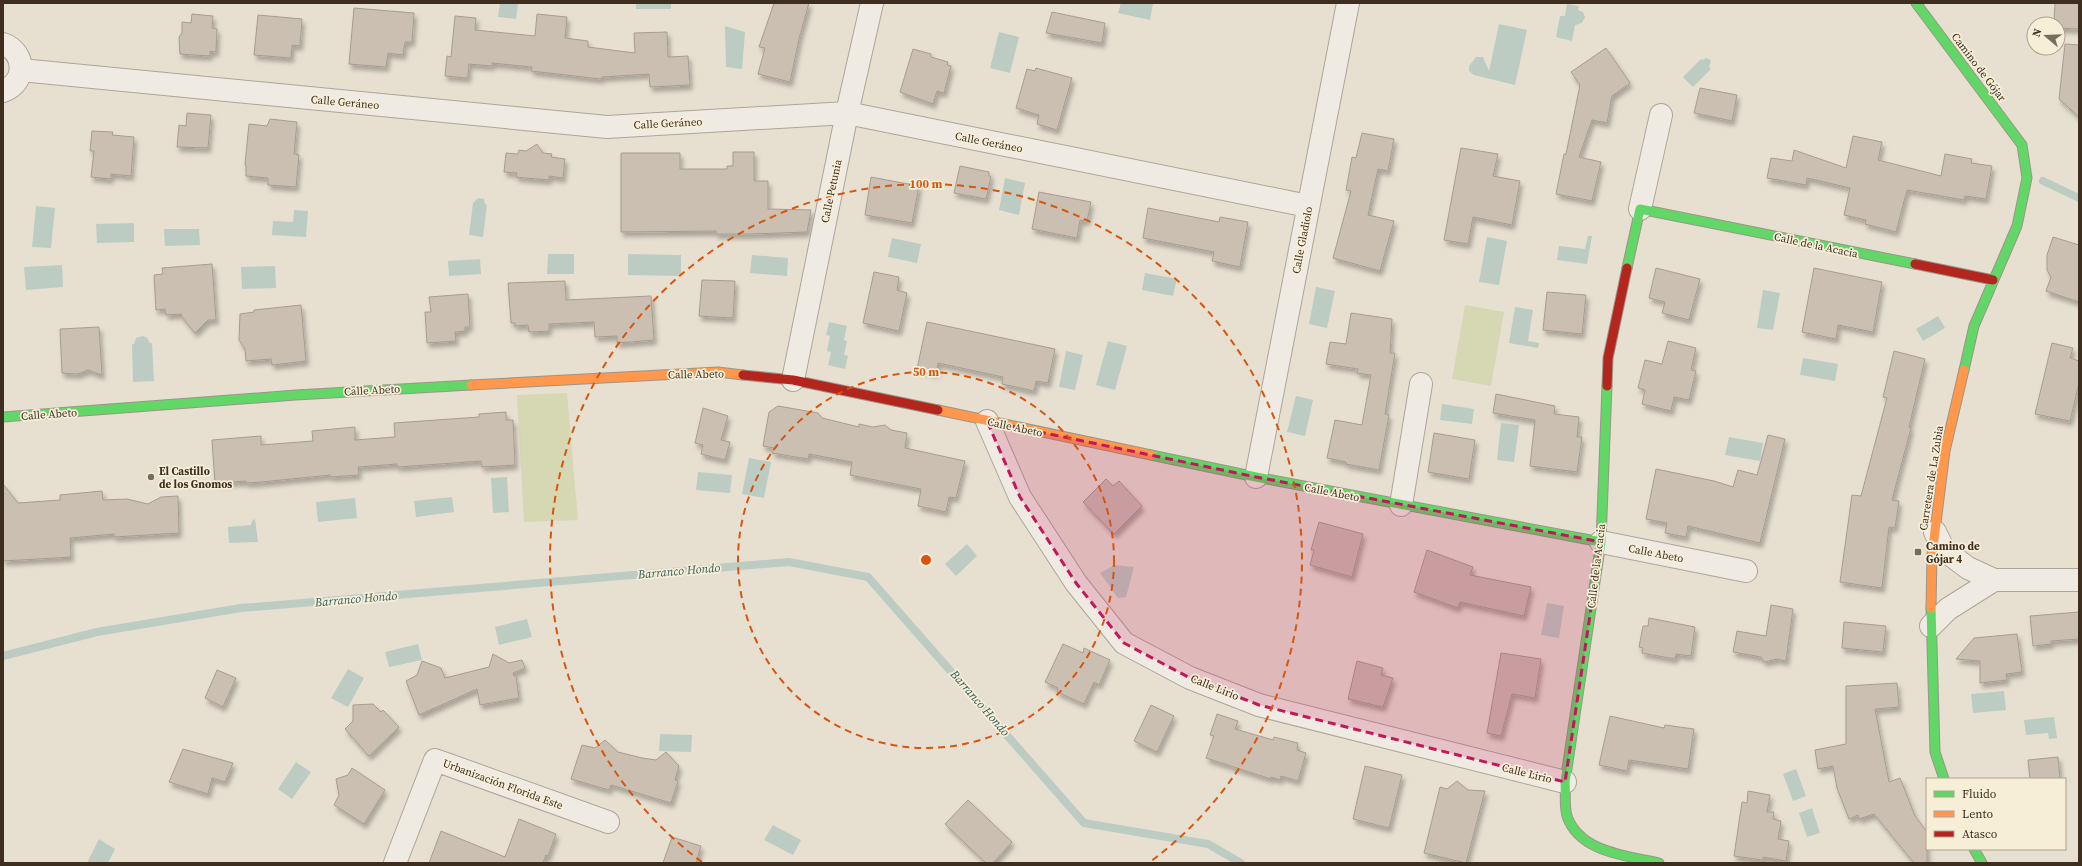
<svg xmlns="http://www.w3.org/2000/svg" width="2082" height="866" font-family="'Source Serif 4',serif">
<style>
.green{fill:#d6d7b3}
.water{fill:#bcccc2}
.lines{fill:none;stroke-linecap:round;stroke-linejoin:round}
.stream{stroke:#bcccc2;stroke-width:8}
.building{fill:#cbbfb2;stroke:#a89c90;filter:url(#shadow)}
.street-casing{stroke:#ada599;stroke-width:24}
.fast-casing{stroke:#9c958a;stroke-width:11}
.slow-casing{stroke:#9c958a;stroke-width:11}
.jam-casing{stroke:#9c958a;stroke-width:11}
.street{stroke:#efebe3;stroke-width:22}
.fast{stroke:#63d668;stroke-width:9}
.slow{stroke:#ff974d;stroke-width:9}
.jam{stroke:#b3261e;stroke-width:9}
.marked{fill:#c2185b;fill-opacity:0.2;stroke:#c2185b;stroke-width:3;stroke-dasharray:8 5;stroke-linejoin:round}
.ring{fill:none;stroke:#d7550e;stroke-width:2;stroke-dasharray:7 5}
.poi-dot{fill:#786c5e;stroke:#f7eed8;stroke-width:1.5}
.labels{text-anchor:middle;stroke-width:3.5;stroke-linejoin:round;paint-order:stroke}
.street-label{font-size:11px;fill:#3d2e20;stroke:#f7eed8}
.poi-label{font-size:11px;font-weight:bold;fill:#3d2e20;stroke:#f7eed8;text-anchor:start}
.water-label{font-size:12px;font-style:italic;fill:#2f5d5a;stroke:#f7eed8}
.centre{fill:#d7550e;stroke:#f7eed8;stroke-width:2}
.ring-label{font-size:12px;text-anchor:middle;font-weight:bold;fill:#d7550e;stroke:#f7eed8;stroke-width:3.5;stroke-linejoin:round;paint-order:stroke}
</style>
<defs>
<filter id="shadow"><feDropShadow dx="2.5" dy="4.5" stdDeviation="2" flood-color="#0004"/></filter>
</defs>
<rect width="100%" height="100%" fill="#e7e0d1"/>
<path class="green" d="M 1465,305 L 1504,312 L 1491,386 L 1452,379 Z
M 567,393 L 578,520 L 524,522 L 517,395 Z"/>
<path class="water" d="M 500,3 L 518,3 L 516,19 L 498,17 Z
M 636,3 L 671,3 L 671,9 L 636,9 Z
M 1121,3 L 1153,3 L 1150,20 L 1118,13 Z
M 1567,4 L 1579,6 L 1578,10 L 1583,12 L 1585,17 L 1582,23 L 1575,25 L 1572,41 L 1556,37 L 1560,16 L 1565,16 Z
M 1499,24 L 1527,30 L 1515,85 L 1474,75 L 1469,71 L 1469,66 L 1476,57 L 1483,57 L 1489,71 Z
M 725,26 L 745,32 L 742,69 L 726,67 Z
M 999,32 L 1019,37 L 1010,73 L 990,68 Z
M 1706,58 L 1711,60 L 1709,67 L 1711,69 L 1693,87 L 1683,77 L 1701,59 L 1703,60 Z
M 1005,178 L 1025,183 L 1019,215 L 999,210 Z
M 478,198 L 484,199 L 485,204 L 487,205 L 483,237 L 469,235 L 473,203 Z
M 36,206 L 55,208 L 51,248 L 32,247 Z
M 294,210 L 308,211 L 306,237 L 272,235 L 273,221 L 293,222 Z
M 134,223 L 134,242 L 97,243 L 96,224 Z
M 164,229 L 199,229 L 200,245 L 165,246 Z
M 1588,236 L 1592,236 L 1587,264 L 1557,260 L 1559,246 L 1585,249 Z
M 1487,237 L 1507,241 L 1499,285 L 1479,282 Z
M 892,238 L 921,244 L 917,263 L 888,257 Z
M 548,254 L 574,254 L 574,274 L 547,274 Z
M 628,254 L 681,255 L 681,276 L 628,275 Z
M 752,255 L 788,258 L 787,276 L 750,273 Z
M 480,259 L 481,274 L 449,276 L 448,261 Z
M 62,265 L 63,287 L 26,290 L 24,267 Z
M 275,266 L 276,288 L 242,289 L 241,267 Z
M 1145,273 L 1177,279 L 1173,296 L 1142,290 Z
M 1316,287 L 1335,291 L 1327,328 L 1309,324 Z
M 1763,290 L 1780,293 L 1773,330 L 1757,328 Z
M 1515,307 L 1533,310 L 1528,341 L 1539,343 L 1538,348 L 1509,343 Z
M 1938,316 L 1945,328 L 1923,341 L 1916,329 Z
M 829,322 L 847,326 L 844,340 L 847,341 L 844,355 L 848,356 L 845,369 L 828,365 L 831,352 L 827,351 L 830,336 L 826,335 Z
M 143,336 L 147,338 L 150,343 L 152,343 L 154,381 L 133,382 L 132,344 L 134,344 L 136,338 Z
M 1108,341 L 1127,346 L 1115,390 L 1096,385 Z
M 1066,351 L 1083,355 L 1075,390 L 1059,387 Z
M 1803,358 L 1838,364 L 1835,381 L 1800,375 Z
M 1296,396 L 1313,400 L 1305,436 L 1287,432 Z
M 1442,404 L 1474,409 L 1472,424 L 1440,420 Z
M 1501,423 L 1519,425 L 1514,462 L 1497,460 Z
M 1729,437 L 1763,443 L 1760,461 L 1725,455 Z
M 749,458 L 771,462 L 764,498 L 742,494 Z
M 698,472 L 732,475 L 730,493 L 696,490 Z
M 507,477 L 509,512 L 493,513 L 491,478 Z
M 452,497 L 454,512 L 416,517 L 414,501 Z
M 355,498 L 357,518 L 318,522 L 316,502 Z
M 255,519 L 258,542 L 229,543 L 228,527 L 251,525 L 252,521 Z
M 967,544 L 977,556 L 956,576 L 945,564 Z
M 1115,565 L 1134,567 L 1126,597 L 1118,598 L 1100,573 Z
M 1547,603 L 1564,606 L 1559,638 L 1541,635 Z
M 527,619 L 532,637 L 499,645 L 495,627 Z
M 418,644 L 422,660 L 389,667 L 385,652 Z
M 348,669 L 364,678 L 348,707 L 331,698 Z
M 2004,691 L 2006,710 L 1973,713 L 1971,694 Z
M 2054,717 L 2057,738 L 2049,739 L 2048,733 L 2026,735 L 2024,720 Z
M 660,734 L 692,735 L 691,752 L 659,751 Z
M 296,762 L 311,772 L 292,799 L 278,789 Z
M 1796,769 L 1806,796 L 1793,801 L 1783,774 Z
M 1812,808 L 1820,833 L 1807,837 L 1799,813 Z
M 773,825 L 801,840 L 793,855 L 764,840 Z
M 99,839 L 115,849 L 108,863 L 87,863 Z"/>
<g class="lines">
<path class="stream" d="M 2043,181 L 2079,198
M 3,656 L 97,632 L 241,608 L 789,562 L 868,577 L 1084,823 L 1208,844 L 1241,863"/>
</g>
<path class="building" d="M 774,3 L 809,3 L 799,39 L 790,82 L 758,74 L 765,48 L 759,47 Z
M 2055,3 L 2079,3 L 2079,29 L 2058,28 L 2058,24 L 2054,24 Z
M 354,8 L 414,13 L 412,42 L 405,42 L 403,55 L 388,53 L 386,67 L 349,64 Z
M 1052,12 L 1105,23 L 1102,43 L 1046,33 Z
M 192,14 L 213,16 L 212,28 L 217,29 L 216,52 L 210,51 L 210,56 L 180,54 L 179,37 L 182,33 L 182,22 L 191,23 Z
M 537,14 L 567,17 L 565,38 L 588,41 L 588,47 L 635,53 L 634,33 L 667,32 L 668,57 L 688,56 L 690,85 L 650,87 L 649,74 L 602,77 L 601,79 L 531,71 L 532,67 L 492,63 L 492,66 L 469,64 L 468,78 L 445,76 L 447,56 L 451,57 L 455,16 L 476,18 L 475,30 L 535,36 Z
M 258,15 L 302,19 L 300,46 L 292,45 L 291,58 L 254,55 Z
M 2065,44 L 2079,45 L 2079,117 L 2059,99 Z
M 1606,48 L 1630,83 L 1612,96 L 1607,123 L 1592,120 L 1579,157 L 1601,162 L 1592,201 L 1556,194 L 1564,154 L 1566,154 L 1580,85 L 1571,72 Z
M 913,49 L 931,54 L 931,57 L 948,62 L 947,65 L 951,66 L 944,93 L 937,91 L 933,104 L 900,92 Z
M 1036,68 L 1072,78 L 1057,130 L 1037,124 L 1039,115 L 1016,108 L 1027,69 L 1035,71 Z
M 1700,88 L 1737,95 L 1732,121 L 1694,113 Z
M 187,113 L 211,115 L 208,148 L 177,147 L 179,125 L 186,126 Z
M 270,119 L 297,122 L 294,154 L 299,155 L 296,187 L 268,185 L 268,178 L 246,176 L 246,167 L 245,164 L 249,124 L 267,126 Z
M 92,131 L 113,132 L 112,135 L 134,137 L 131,176 L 111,174 L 111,179 L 91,177 L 94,151 L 90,151 Z
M 1362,133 L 1394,139 L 1388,171 L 1378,169 L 1368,215 L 1394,221 L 1380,271 L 1333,258 L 1351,191 L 1346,190 L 1352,157 L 1356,158 Z
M 1853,136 L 1882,142 L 1878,160 L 1941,176 L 1945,154 L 1972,159 L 1971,163 L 1992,166 L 1986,199 L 1965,196 L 1964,200 L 1907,190 L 1896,232 L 1865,224 L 1866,220 L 1844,215 L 1850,188 L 1807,178 L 1806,185 L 1767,178 L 1771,158 L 1792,161 L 1794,150 L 1846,168 Z
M 537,144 L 543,153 L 552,154 L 551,157 L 565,159 L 563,178 L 549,176 L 549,180 L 516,177 L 517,173 L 504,172 L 506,153 L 518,154 L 519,150 L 526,151 Z
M 1461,148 L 1498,154 L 1493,176 L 1520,181 L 1512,225 L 1473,217 L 1468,244 L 1444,240 Z
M 733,152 L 754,152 L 754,181 L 768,181 L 768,209 L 811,210 L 807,232 L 751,234 L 716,234 L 716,231 L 621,232 L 621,153 L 680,153 L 680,169 L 727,169 L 727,166 L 733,166 Z
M 960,166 L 989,172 L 989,176 L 991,177 L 986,199 L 954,193 Z
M 871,177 L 919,186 L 912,223 L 865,215 Z
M 1039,192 L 1091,202 L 1087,221 L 1080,220 L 1077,238 L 1032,229 Z
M 1148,208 L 1219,222 L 1220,217 L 1248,222 L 1240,267 L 1212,261 L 1214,252 L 1143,238 Z
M 2053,237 L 2079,245 L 2079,302 L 2046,291 L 2051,277 L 2047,270 L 2047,255 Z
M 212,264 L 216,320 L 208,320 L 195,333 L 182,317 L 181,314 L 166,315 L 165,309 L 156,310 L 154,275 L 163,274 L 162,268 Z
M 1656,268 L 1700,279 L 1689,320 L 1662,313 L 1665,302 L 1649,298 Z
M 1814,268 L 1882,282 L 1873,332 L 1838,325 L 1836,339 L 1802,332 Z
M 874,272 L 899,277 L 897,290 L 907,293 L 899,331 L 863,323 Z
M 702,280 L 735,281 L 733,318 L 699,316 Z
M 565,281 L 566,300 L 651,296 L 654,340 L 617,343 L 617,336 L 595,337 L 594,322 L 549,324 L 549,331 L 529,332 L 528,325 L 515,326 L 515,323 L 511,323 L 508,283 Z
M 1547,292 L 1586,295 L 1582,334 L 1543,330 Z
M 468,294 L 470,327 L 465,327 L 465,331 L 455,332 L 456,341 L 427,343 L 425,312 L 431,312 L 429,297 Z
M 301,305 L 306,361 L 272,365 L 271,359 L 246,361 L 245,349 L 239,340 L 240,314 L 254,312 L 254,310 Z
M 1351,313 L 1392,319 L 1390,353 L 1395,353 L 1385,414 L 1389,415 L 1379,470 L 1346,464 L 1346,462 L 1327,458 L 1335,420 L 1362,425 L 1371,375 L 1357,373 L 1358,369 L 1326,364 L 1330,342 L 1346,344 Z
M 927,322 L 1055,349 L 1048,383 L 1036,381 L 1034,391 L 1002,384 L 1003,377 L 938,363 L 936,373 L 917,369 Z
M 99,327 L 102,375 L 88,370 L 78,374 L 62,373 L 60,329 Z
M 1668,341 L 1696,348 L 1691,370 L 1696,371 L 1689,400 L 1674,397 L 1671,411 L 1642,404 L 1645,390 L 1638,388 L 1645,360 L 1662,364 Z
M 2052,343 L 2073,348 L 2070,358 L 2079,361 L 2079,383 L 2070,421 L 2035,414 Z
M 1894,351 L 1925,359 L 1909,427 L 1911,428 L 1892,500 L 1899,501 L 1895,528 L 1889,527 L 1882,588 L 1840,582 L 1852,495 L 1861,496 L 1887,398 L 1883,397 Z
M 1496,394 L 1555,406 L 1554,414 L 1579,417 L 1577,437 L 1582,437 L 1577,472 L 1530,466 L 1535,420 L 1493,413 Z
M 778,406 L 818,413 L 822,418 L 859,427 L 859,424 L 873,427 L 885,425 L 891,430 L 907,433 L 905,448 L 965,461 L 956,498 L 949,497 L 946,512 L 918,506 L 921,489 L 850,475 L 852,462 L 809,454 L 808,459 L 772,453 L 774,448 L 763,446 L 769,412 Z
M 703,408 L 728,416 L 721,440 L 730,442 L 725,460 L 701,454 L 703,445 L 695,443 Z
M 506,412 L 506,420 L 513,420 L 515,465 L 482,467 L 481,461 L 397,467 L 397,464 L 358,467 L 359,475 L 330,477 L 330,475 L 261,482 L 246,483 L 246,481 L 215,483 L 212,440 L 261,436 L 261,445 L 313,441 L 312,431 L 355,427 L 355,440 L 395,437 L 394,423 L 479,417 L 479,414 Z
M 1434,433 L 1475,440 L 1469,479 L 1428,472 Z
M 1768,435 L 1785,439 L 1760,543 L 1688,526 L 1686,537 L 1665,533 L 1667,523 L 1646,519 L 1656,469 L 1714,481 L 1733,487 L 1738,470 L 1757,475 Z
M 1106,479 L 1113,486 L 1119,481 L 1142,506 L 1114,534 L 1083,502 Z
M 3,484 L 18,503 L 60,500 L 60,495 L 102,491 L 103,500 L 127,499 L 148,504 L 161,497 L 178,496 L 179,533 L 114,537 L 114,534 L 70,538 L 71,557 L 3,561 Z
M 1319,522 L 1363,534 L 1352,577 L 1310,565 L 1314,550 L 1311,550 Z
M 1427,550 L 1473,567 L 1470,575 L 1531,587 L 1524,616 L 1460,602 L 1458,608 L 1414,592 Z
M 1771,605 L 1793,609 L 1786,661 L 1777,659 L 1764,662 L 1761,657 L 1733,652 L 1737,631 L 1766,636 Z
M 2079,612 L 2079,639 L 2051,641 L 2051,644 L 2033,646 L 2030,616 Z
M 1649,618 L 1695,627 L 1691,656 L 1676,654 L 1675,659 L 1642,653 L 1643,648 L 1639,647 L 1643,626 L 1648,626 Z
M 1844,622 L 1886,626 L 1883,652 L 1842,648 Z
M 2017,634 L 2022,672 L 2006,674 L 2007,680 L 1980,683 L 1980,661 L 1956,659 L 1974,638 Z
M 1063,644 L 1083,653 L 1084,648 L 1110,660 L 1099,685 L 1094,682 L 1084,704 L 1057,692 L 1058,688 L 1045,682 Z
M 1501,653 L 1541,659 L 1535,698 L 1512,694 L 1501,736 L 1487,733 Z
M 493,654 L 509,663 L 522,660 L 525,668 L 513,673 L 514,676 L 516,676 L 519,698 L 480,705 L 477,689 L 419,715 L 406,681 L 417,675 L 422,661 L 441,668 L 445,678 L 489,667 Z
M 1357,661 L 1383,668 L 1381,675 L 1393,678 L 1383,707 L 1348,699 Z
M 217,670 L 236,678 L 223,707 L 205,698 Z
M 1897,683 L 1899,707 L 1875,709 L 1889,782 L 1900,778 L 1915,816 L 1927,832 L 1927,863 L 1914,863 L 1874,814 L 1859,819 L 1858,815 L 1849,819 L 1837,788 L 1833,766 L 1818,769 L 1815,750 L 1846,744 L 1846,686 Z
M 373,704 L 381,712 L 383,710 L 399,727 L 369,756 L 345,729 L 353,721 L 353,705 Z
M 1151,705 L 1174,716 L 1157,752 L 1134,741 Z
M 1217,714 L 1238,721 L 1235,729 L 1273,740 L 1274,737 L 1298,743 L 1297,750 L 1306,753 L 1298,781 L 1281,776 L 1280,780 L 1271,777 L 1271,779 L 1206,758 L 1214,736 L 1210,735 Z
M 1610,716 L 1664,728 L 1665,725 L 1694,729 L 1688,769 L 1629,760 L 1627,771 L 1599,765 Z
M 605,740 L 618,752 L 642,758 L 656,760 L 666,752 L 679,766 L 675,780 L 678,781 L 671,803 L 611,785 L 609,790 L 571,779 L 582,745 L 595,748 Z
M 183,749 L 233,763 L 225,782 L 212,778 L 208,794 L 169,782 Z
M 2058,757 L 2060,779 L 2030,779 L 2028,760 Z
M 1365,766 L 1402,775 L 1389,828 L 1353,819 Z
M 352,768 L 385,790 L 364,824 L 334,805 L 339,795 L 336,779 L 348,775 Z
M 1457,781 L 1468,790 L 1485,791 L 1466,863 L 1424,853 L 1440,787 L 1447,789 Z
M 1748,791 L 1770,795 L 1767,812 L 1774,812 L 1773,819 L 1781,821 L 1778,839 L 1789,841 L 1786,861 L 1763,857 L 1763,860 L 1734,856 L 1742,802 L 1747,803 Z
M 968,800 L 1012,842 L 993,863 L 986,863 L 945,824 Z
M 519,819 L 556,834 L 548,856 L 546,855 L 543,863 L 429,863 L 441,831 L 505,857 Z
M 672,837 L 701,846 L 696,863 L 663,863 Z"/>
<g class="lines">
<g class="street-casing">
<path id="street" d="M 3,44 C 26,52 27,83 3,91
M 21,70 L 607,127 L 847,113 L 1308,206
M 1640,209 L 1661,115
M 793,380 L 847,113 L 872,3
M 987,421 L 1020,497 L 1076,583 L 1124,643 L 1190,678 L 1259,705 L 1565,782
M 1256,477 L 1348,3
M 1401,505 L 1421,384
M 1935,532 L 1944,550 L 1968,568 L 1994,580 L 2079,580
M 1601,542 L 1746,571
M 1931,626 L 1948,609 L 1994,580
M 395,863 L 435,760 L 608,822"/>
</g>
<g class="fast-casing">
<path id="fast" d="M 1916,3 L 2022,145 L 2027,178 L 2017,226 L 1974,326 L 1964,370
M 1627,268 L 1640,209 L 1915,264
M 1607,386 L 1601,542 L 1565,782 C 1566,793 1564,805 1567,816 C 1579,852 1627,856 1659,863
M 3,417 L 296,395 L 471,385
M 1151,455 L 1256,477 L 1601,542
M 1931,608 L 1935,752 L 1944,779
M 1974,849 L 1982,863"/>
</g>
<g class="slow-casing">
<path id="slow" d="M 471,385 L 718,372 L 743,375
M 938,410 L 1151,455
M 1931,608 L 1932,555 L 1945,451 L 1964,370"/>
</g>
<g class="jam-casing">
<path id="jam" d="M 1915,264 L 1993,280
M 743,375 L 793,380 L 938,410
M 1607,386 L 1608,358 L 1627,268"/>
</g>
<use href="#street" class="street"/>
<use href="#fast" class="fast"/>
<use href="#slow" class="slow"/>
<use href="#jam" class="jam"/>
</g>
<path class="marked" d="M 987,421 L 1256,477 L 1601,542 L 1565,782 L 1259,705 L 1190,678 L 1124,643 L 1076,583 L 1020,497 Z"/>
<g class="ring">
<circle cx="926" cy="560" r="188"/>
<path d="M702 862A376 376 0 1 1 1150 862"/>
</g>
<g class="poi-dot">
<circle cx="151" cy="477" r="4"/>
<rect x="1914" y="548" width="8" height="8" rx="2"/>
</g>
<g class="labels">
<g class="street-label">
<text transform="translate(1979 67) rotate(53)" y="4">Camino de Gójar</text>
<text transform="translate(345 102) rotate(5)" y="4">Calle Geráneo</text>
<text transform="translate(668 123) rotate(-3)" y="4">Calle Geráneo</text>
<text transform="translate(989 142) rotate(11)" y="4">Calle Geráneo</text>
<text transform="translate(831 191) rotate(-78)" y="4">Calle Petunia</text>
<text transform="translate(1302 240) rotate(-79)" y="4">Calle Gladiolo</text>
<text transform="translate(1816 245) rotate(12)" y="4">Calle de la Acacia</text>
<text transform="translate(696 374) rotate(-1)" y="4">Calle Abeto</text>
<text transform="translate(372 390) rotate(-3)" y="4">Calle Abeto</text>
<text transform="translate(49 414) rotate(-4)" y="4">Calle Abeto</text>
<text transform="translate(1015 427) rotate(12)" y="4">Calle Abeto</text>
<text transform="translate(1931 478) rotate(-81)" y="4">Carretera de La Zubia</text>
<text transform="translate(1332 492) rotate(11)" y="4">Calle Abeto</text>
<text transform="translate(1656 553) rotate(11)" y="4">Calle Abeto</text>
<text transform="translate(1596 566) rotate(-83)" y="4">Calle de la Acacia</text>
<text transform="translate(1215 687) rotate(22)" y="4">Calle Lirio</text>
<text transform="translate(1527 773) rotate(14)" y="4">Calle Lirio</text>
<text transform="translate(503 784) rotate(20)" y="4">Urbanización Florida Este</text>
</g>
<g class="poi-label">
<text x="159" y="475">El Castillo<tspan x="159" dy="13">de los Gnomos</tspan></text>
<text x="1926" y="550">Camino de<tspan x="1926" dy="13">Gójar 4</tspan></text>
</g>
<g class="water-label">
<text transform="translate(679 571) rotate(-5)" y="4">Barranco Hondo</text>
<text transform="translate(356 599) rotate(-5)" y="4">Barranco Hondo</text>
<text transform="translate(980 703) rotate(49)" y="4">Barranco Hondo</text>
</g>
</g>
<circle cx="926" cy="560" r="6" class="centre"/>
<g class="ring-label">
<text x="926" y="188">100 m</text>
<text x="926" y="376">50 m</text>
</g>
<rect width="2082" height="866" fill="none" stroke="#3d2e20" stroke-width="8"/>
<rect x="1926" y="778" width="140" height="72" fill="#f7eed8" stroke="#ada18e"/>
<rect x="1934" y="791" width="20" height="6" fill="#63d668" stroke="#ada18e"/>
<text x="1962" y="798" font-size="12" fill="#3d2e20">Fluido</text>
<rect x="1934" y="811" width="20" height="6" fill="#ff974d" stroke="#ada18e"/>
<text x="1962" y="818" font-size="12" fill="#3d2e20">Lento</text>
<rect x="1934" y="831" width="20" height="6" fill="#b3261e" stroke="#ada18e"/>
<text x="1962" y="838" font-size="12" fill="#3d2e20">Atasco</text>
<g transform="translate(2046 36) rotate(289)"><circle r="19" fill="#f7eed8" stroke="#ada18e"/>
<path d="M0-3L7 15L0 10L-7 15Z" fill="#786c5e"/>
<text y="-6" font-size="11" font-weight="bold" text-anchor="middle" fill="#3d2e20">N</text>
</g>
</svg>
